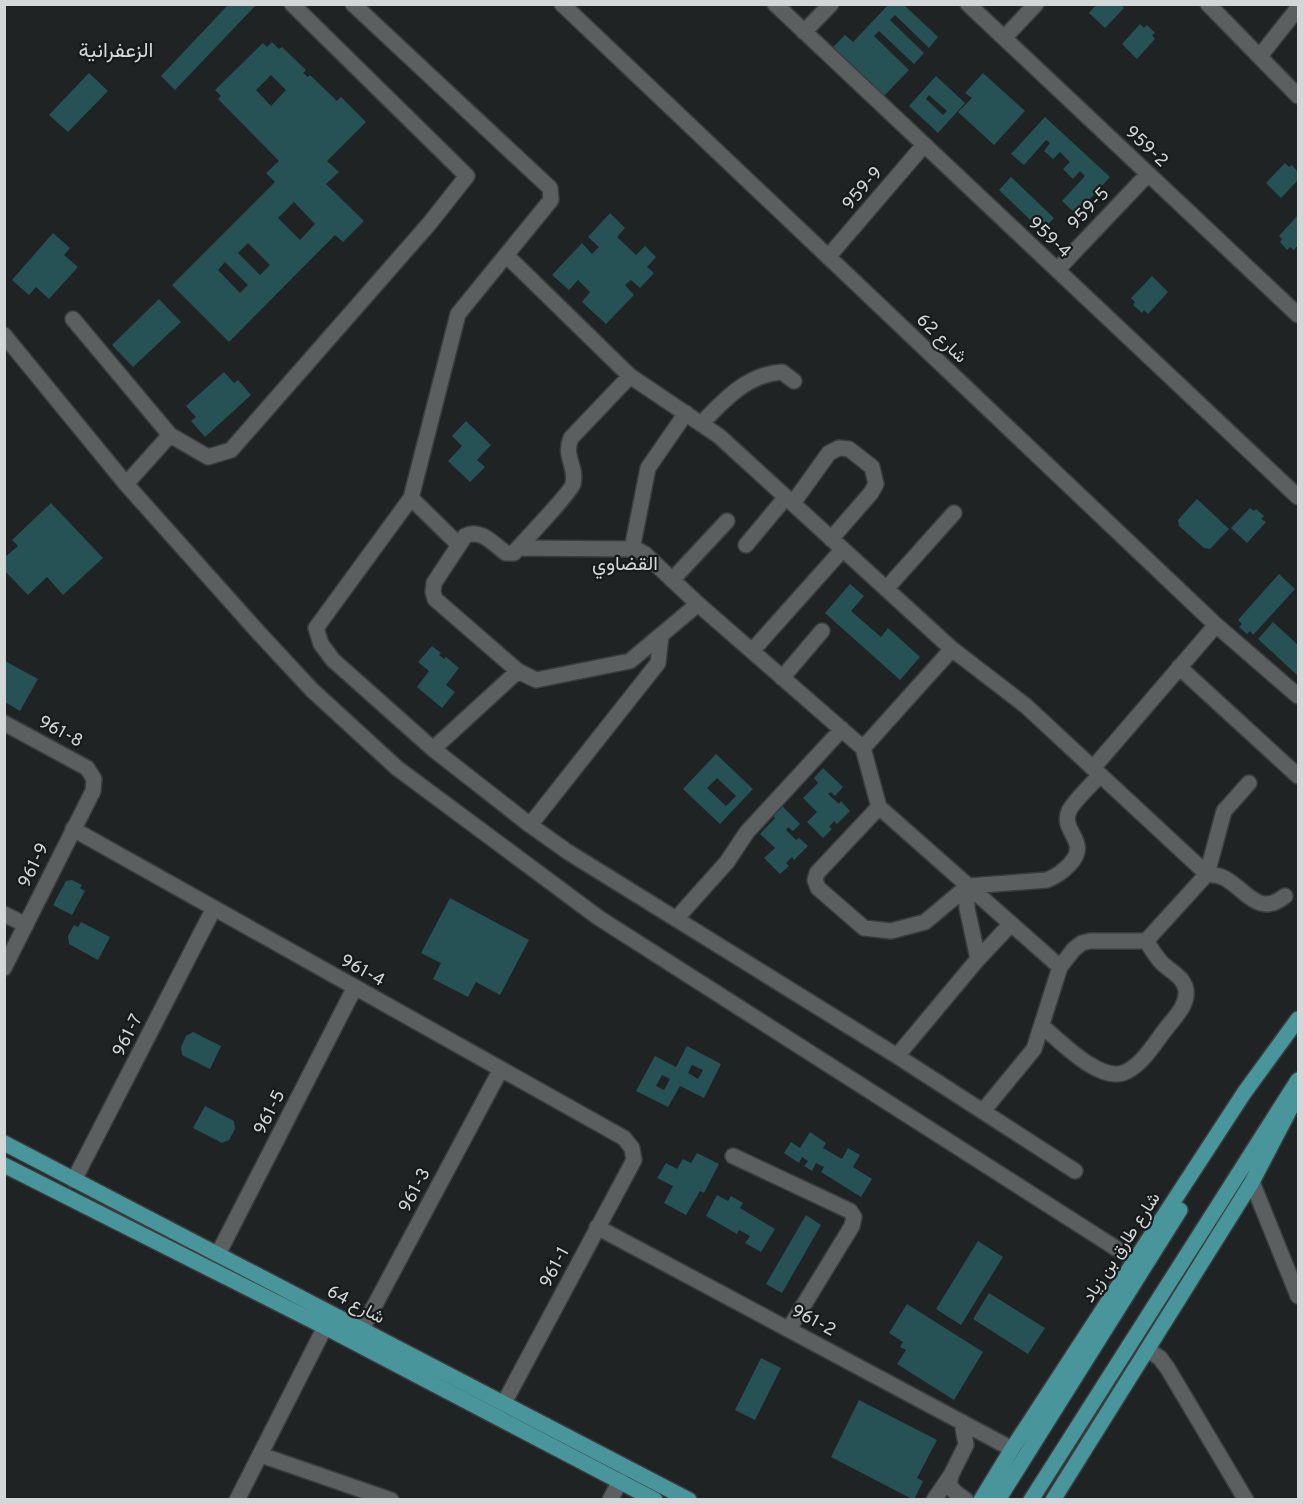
<svg xmlns="http://www.w3.org/2000/svg" width="1303" height="1504" font-family="Overpass,Vazirmatn,sans-serif">
<style>
.building{fill:#265255;fill-rule:evenodd}
.lines{fill:none;stroke-linecap:round;stroke-linejoin:round}
.minor-casing{stroke:#3a3d3d;stroke-width:18}
.major-casing{stroke:#3a3d3d;stroke-width:18}
.minor{stroke:#5b5f60;stroke-width:15}
.major{stroke:#48959b;stroke-width:15}
.labels{text-anchor:middle;stroke-width:4.5;stroke-linejoin:round;paint-order:stroke}
.street-label{font-size:18px;fill:#d4d7d7;stroke:#161a1a}
.neighbourhood-label{font-size:20px;fill:#d4d7d7;stroke:#161a1a}
.quarter-label{font-size:21px;fill:#d4d7d7;stroke:#161a1a}
</style>
<rect width="100%" height="100%" fill="#1f2324"/>
<path class="building" d="M 225,4 L 257,4 L 175,90 L 161,76 L 227,6 Z
M 889,4 L 903,4 L 938,37 L 929,48 L 895,15 L 890,20 L 924,53 L 914,64 L 879,31 L 874,36 L 909,70 L 883,97 L 832,48 L 845,35 L 853,42 Z
M 1097,4 L 1120,4 L 1124,8 L 1105,28 L 1089,13 Z
M 1140,24 L 1144,28 L 1147,25 L 1155,33 L 1152,35 L 1155,39 L 1137,59 L 1122,44 Z
M 272,42 L 279,49 L 282,47 L 306,70 L 303,73 L 308,77 L 310,75 L 337,101 L 341,97 L 366,122 L 327,161 L 339,172 L 326,184 L 364,221 L 343,242 L 335,235 L 229,342 L 172,285 L 275,182 L 266,173 L 279,161 L 218,99 L 221,96 L 215,90 L 263,43 L 267,47 ZM 271,75 L 286,90 L 271,106 L 256,90 ZM 294,202 L 315,224 L 300,240 L 278,218 ZM 248,243 L 270,265 L 260,275 L 238,253 ZM 225,262 L 248,285 L 240,293 L 218,270 Z
M 89,73 L 108,91 L 68,132 L 49,115 Z
M 983,73 L 1025,111 L 994,145 L 958,112 L 972,98 L 965,93 Z
M 936,76 L 965,103 L 938,133 L 909,106 ZM 929,95 L 947,111 L 943,115 L 926,99 Z
M 1045,117 L 1110,177 L 1076,214 L 1062,201 L 1085,176 L 1080,171 L 1073,179 L 1063,169 L 1070,162 L 1060,152 L 1053,159 L 1044,151 L 1050,143 L 1046,140 L 1024,165 L 1011,154 Z
M 1285,163 L 1289,167 L 1292,165 L 1298,172 L 1297,175 L 1298,180 L 1281,198 L 1266,183 Z
M 1011,177 L 1054,218 L 1042,231 L 999,190 Z
M 610,213 L 625,228 L 617,237 L 636,255 L 645,246 L 656,257 L 647,267 L 654,273 L 640,288 L 631,280 L 625,285 L 634,295 L 606,324 L 582,302 L 590,292 L 578,280 L 569,290 L 552,275 L 582,243 L 592,254 L 599,247 L 588,237 Z
M 1297,216 L 1298,245 L 1294,250 L 1290,247 L 1287,250 L 1280,242 L 1282,239 L 1279,236 Z
M 53,233 L 70,248 L 64,255 L 78,267 L 49,299 L 36,287 L 29,295 L 12,280 Z
M 1152,276 L 1168,292 L 1148,314 L 1144,310 L 1142,313 L 1133,305 L 1135,302 L 1131,298 Z
M 159,299 L 181,322 L 133,367 L 112,345 Z
M 224,372 L 234,383 L 238,380 L 251,395 L 205,437 L 191,421 L 196,417 L 186,406 Z
M 466,421 L 491,445 L 477,460 L 485,467 L 470,482 L 448,461 L 462,446 L 452,436 Z
M 1197,499 L 1229,529 L 1210,549 L 1204,548 L 1179,526 L 1178,520 Z
M 51,503 L 103,558 L 63,595 L 47,577 L 28,595 L 4,570 L 4,558 L 18,546 L 12,540 Z
M 1250,508 L 1254,511 L 1256,509 L 1264,516 L 1261,519 L 1266,522 L 1247,543 L 1231,528 Z
M 1279,574 L 1295,589 L 1253,635 L 1250,631 L 1247,634 L 1239,627 L 1242,624 L 1238,620 Z
M 850,584 L 864,596 L 851,611 L 881,637 L 888,628 L 920,657 L 900,680 L 825,613 Z
M 1273,622 L 1298,645 L 1298,676 L 1258,639 Z
M 432,646 L 441,653 L 439,655 L 444,659 L 446,657 L 459,668 L 446,685 L 455,692 L 442,708 L 417,687 L 429,671 L 418,662 Z
M 5,661 L 38,679 L 20,711 L 5,702 Z
M 716,754 L 753,789 L 720,824 L 683,789 ZM 717,778 L 736,796 L 726,806 L 707,788 Z
M 823,768 L 843,787 L 835,796 L 831,792 L 828,794 L 839,804 L 841,801 L 850,811 L 837,824 L 834,821 L 829,827 L 832,829 L 823,838 L 807,822 L 817,812 L 803,798 L 818,783 L 814,778 Z
M 780,804 L 800,824 L 793,831 L 788,827 L 786,830 L 796,840 L 799,838 L 808,846 L 794,860 L 792,857 L 786,863 L 789,866 L 780,874 L 764,858 L 775,848 L 760,834 L 775,818 L 771,814 Z
M 72,880 L 82,885 L 80,888 L 85,891 L 72,915 L 53,905 L 66,881 Z
M 450,898 L 529,940 L 500,995 L 476,982 L 468,997 L 433,979 L 441,963 L 421,953 Z
M 81,922 L 110,937 L 98,960 L 69,944 L 68,936 L 74,925 L 78,927 Z
M 193,1032 L 221,1046 L 210,1069 L 182,1055 L 181,1047 L 186,1036 Z
M 687,1046 L 721,1064 L 704,1098 L 680,1086 L 668,1107 L 636,1091 L 655,1056 L 676,1067 ZM 692,1065 L 703,1070 L 698,1079 L 688,1073 ZM 662,1075 L 670,1079 L 664,1090 L 656,1086 Z
M 205,1106 L 234,1121 L 235,1129 L 229,1140 L 222,1143 L 193,1128 Z
M 810,1132 L 826,1143 L 823,1148 L 842,1159 L 848,1148 L 860,1155 L 853,1167 L 872,1179 L 861,1197 L 821,1172 L 824,1167 L 816,1163 L 812,1171 L 804,1166 L 808,1161 L 802,1157 L 799,1163 L 784,1153 L 791,1142 L 800,1148 Z
M 697,1153 L 719,1164 L 704,1193 L 700,1191 L 686,1215 L 664,1203 L 673,1186 L 657,1178 L 666,1163 L 677,1169 L 683,1159 L 691,1163 Z
M 717,1195 L 728,1201 L 731,1196 L 743,1203 L 740,1208 L 775,1229 L 761,1252 L 745,1243 L 750,1236 L 739,1230 L 737,1234 L 706,1216 Z
M 806,1215 L 821,1225 L 782,1293 L 766,1284 Z
M 978,1241 L 1003,1257 L 961,1325 L 936,1309 Z
M 989,1293 L 1045,1328 L 1028,1354 L 973,1319 Z
M 907,1304 L 983,1352 L 954,1400 L 897,1364 L 906,1350 L 900,1347 L 903,1342 L 889,1333 Z
M 761,1358 L 781,1368 L 755,1420 L 735,1410 Z
M 859,1400 L 937,1440 L 917,1478 L 923,1481 L 914,1500 L 831,1457 Z"/>
<g class="lines">
<g class="minor-casing">
<path id="minor" d="M 353,4 L 550,188 L 551,200 L 458,314 L 411,498 L 316,628 L 321,644 L 333,660 L 433,749 L 530,825 L 568,852 L 897,1056 L 1075,1171
M 562,4 L 1216,625 L 1298,696
M 775,4 L 1298,497
M 968,4 L 1298,315
M 1208,4 L 1298,96
M 804,32 L 831,4
M 1004,38 L 1036,4
M 1260,56 L 1298,8
M 506,255 L 630,376 L 719,436 L 952,649 L 1026,706 L 1207,874 C 1212,875 1217,875 1222,877 C 1244,886 1257,919 1285,896
M 828,257 L 924,145
M 1057,270 L 1148,174
M 73,319 L 170,435 L 208,457 L 231,450 L 429,224 L 467,176 L 292,4
M 4,335 L 126,484 L 259,633 L 312,690 L 397,768 L 599,918 L 1136,1261
M 701,424 C 723,401 747,374 782,372 L 794,381
M 126,484 L 170,435
M 411,498 L 459,545
M 793,503 L 829,453 L 839,448 L 849,449 L 872,467 L 876,484 L 871,493 L 831,539
M 746,545 L 786,497
M 518,548 L 632,549 L 638,550 L 645,554 L 698,604 L 863,748 L 879,807 L 1060,967
M 632,549 L 648,468 L 686,413
M 672,580 L 727,521
M 886,589 L 954,513
M 752,651 L 843,549
M 1179,667 L 1298,776
M 518,671 L 435,599 L 433,592 L 434,583 L 465,536 C 481,528 493,544 506,553 L 514,553 L 518,548 C 527,538 571,492 573,484 C 577,465 563,457 571,438 L 630,376
M 782,678 L 822,631
M 4,723 L 87,768 L 94,779 L 93,791 L 4,968
M 863,748 L 952,649
M 433,749 L 518,671 L 536,680 L 630,661 L 698,604
M 1093,768 L 1216,625
M 879,807 L 817,873 L 815,880 L 818,888 L 864,928 L 891,931 L 925,922 L 968,886 L 1047,880 C 1057,876 1062,872 1070,864 C 1091,841 1060,832 1069,811 C 1072,803 1093,783 1100,775
M 530,825 L 658,663 L 661,635
M 73,829 L 624,1138 L 632,1148 L 634,1160 L 504,1403
M 966,888 L 967,908 L 978,959
M 4,914 L 26,925
M 676,919 L 727,862 L 747,832 L 842,729
M 1042,1026 C 1060,1041 1098,1081 1123,1073 C 1141,1067 1154,1044 1165,1030 C 1173,1019 1188,1006 1186,990 C 1184,977 1171,972 1162,963 C 1156,957 1151,948 1146,941
M 897,1056 L 978,959 L 1010,925
M 983,1111 L 1034,1049 L 1060,967 L 1074,949 L 1082,943 L 1090,941 L 1146,941 L 1207,874 L 1224,811 L 1249,783
M 733,1156 L 850,1211 L 854,1217 L 852,1226 L 789,1329
M 74,1180 L 214,908
M 1252,1182 L 1298,1296
M 597,1227 L 1012,1449
M 218,1254 L 355,987
M 362,1329 L 501,1069
M 1148,1350 L 1160,1358 L 1168,1369 L 1246,1500
M 261,1455 L 391,1500
M 951,1475 L 949,1485 L 955,1492 L 966,1500
M 237,1500 L 325,1327
M 610,1500 L 620,1481
M 934,1500 L 951,1475 L 966,1445 L 962,1422"/>
</g>
<g class="major-casing">
<path id="major" d="M 4,1143 L 689,1500
M 4,1165 L 325,1327 L 655,1500
M 981,1500 L 1012,1449 L 1244,1093 L 1298,1019
M 998,1500 L 1180,1210
M 1031,1500 L 1298,1080
M 1053,1500 L 1252,1182 L 1298,1094"/>
</g>
<use href="#minor" class="minor"/>
<use href="#major" class="major"/>
</g>
<g class="labels">
<g class="street-label">
<text transform="translate(1147 146) rotate(43)" y="6">959-2</text>
<text transform="translate(862 188) rotate(-49)" y="6">959-9</text>
<text transform="translate(1088 208) rotate(-46)" y="6">959-5</text>
<text transform="translate(1050 237) rotate(43)" y="6">959-4</text>
<text transform="translate(942 338) rotate(44)" y="6">شارع 62</text>
<text transform="translate(61 731) rotate(28)" y="6">961-8</text>
<text transform="translate(33 865) rotate(-64)" y="6">961-9</text>
<text transform="translate(363 970) rotate(29)" y="6">961-4</text>
<text transform="translate(127 1035) rotate(-63)" y="6">961-7</text>
<text transform="translate(269 1112) rotate(-63)" y="6">961-5</text>
<text transform="translate(414 1190) rotate(-62)" y="6">961-3</text>
<text transform="translate(1121 1247) rotate(-57)" y="6">شارع طارق بن زياد</text>
<text transform="translate(554 1267) rotate(-62)" y="6">961-1</text>
<text transform="translate(356 1304) rotate(28)" y="6">شارع 64</text>
<text transform="translate(814 1320) rotate(28)" y="6">961-2</text>
</g>
<g class="neighbourhood-label">
<text x="625" y="570">القضاوي</text>
</g>
<g class="quarter-label">
<text x="116" y="57">الزعفرانية</text>
</g>
</g>
<rect width="1303" height="1504" fill="none" stroke="#d4d7d7" stroke-width="12"/>
</svg>
